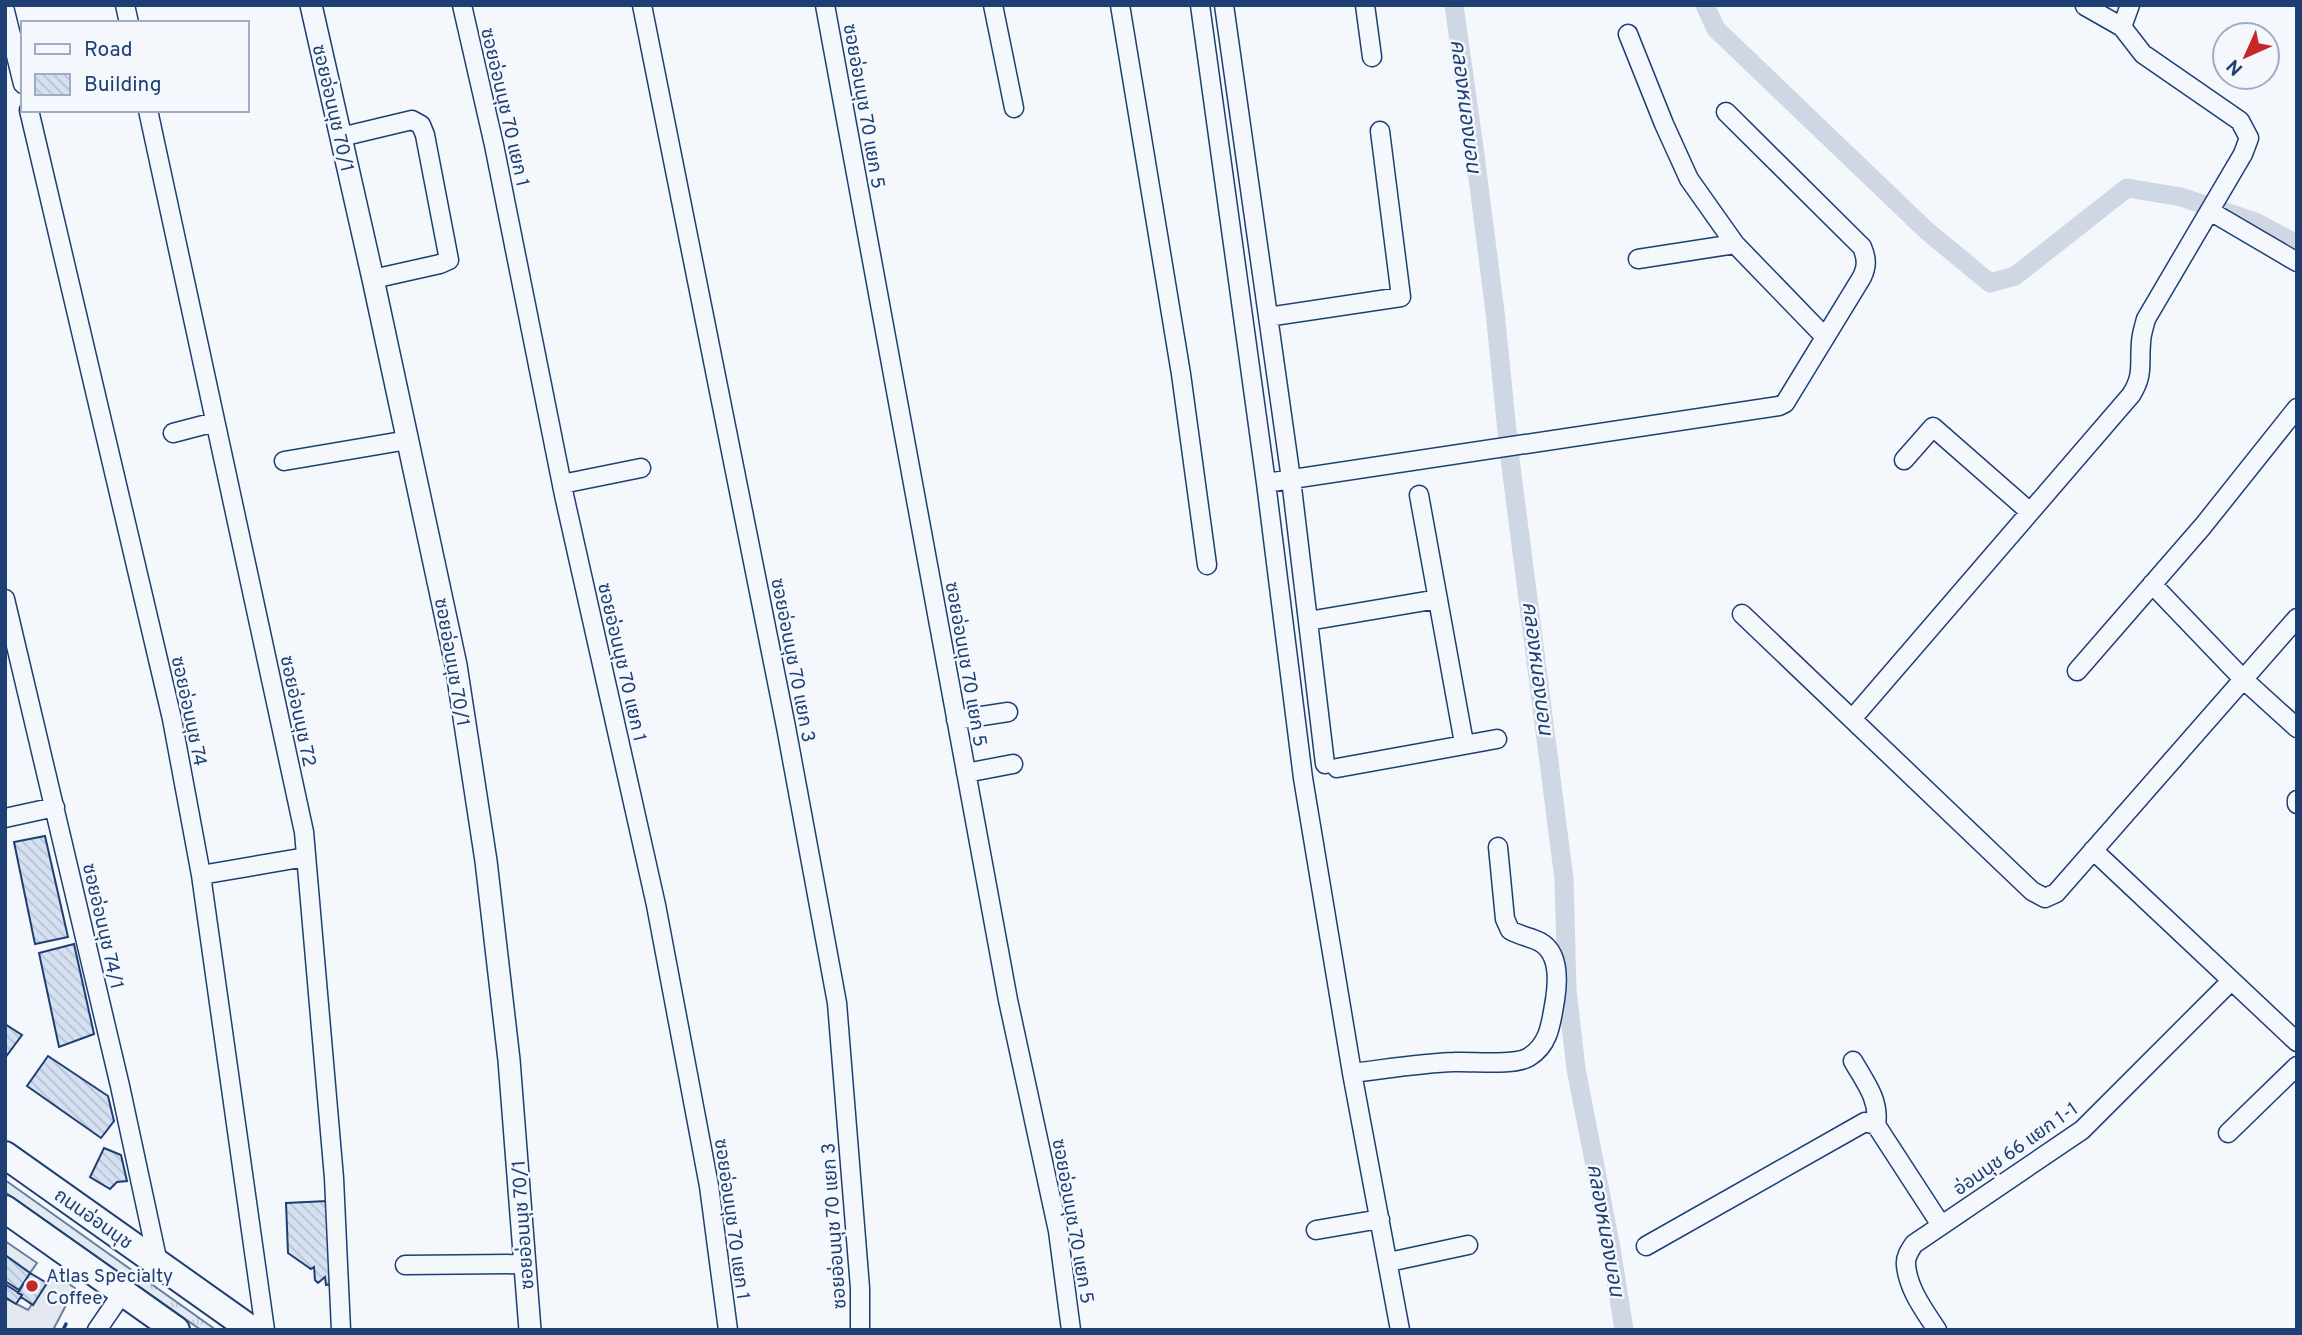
<svg xmlns="http://www.w3.org/2000/svg" width="2302" height="1335" font-family="Overpass,'Noto Sans Thai',sans-serif">
<style>
.grass{fill:url(#grass-tufts);stroke:#687fa3;stroke-width:2}
.parking{fill:#e3e8f0;stroke:#687fa3;stroke-width:2}
.lines{fill:none;stroke-linecap:round;stroke-linejoin:round}
.canal{stroke:#cfd7e4;stroke-width:19}
.building{fill:url(#building-back-hatch);stroke:#1d3f73;stroke-width:2}
.minor-casing{stroke:#1d3f73;stroke-width:21}
.tertiary-casing{stroke:#1d3f73;stroke-width:24}
.primary-casing{stroke:#1d3f73;stroke-width:30}
.minor{stroke:#f4f7fb;stroke-width:18}
.tertiary{stroke:#f4f7fb;stroke-width:21}
.primary{stroke:#f4f7fb;stroke-width:26}
.wall{stroke:#1d3f73;stroke-width:3.5}
.poi-dot{fill:#c62828;stroke:#f4f7fb;stroke-width:2.5}
.labels{text-anchor:middle;stroke-width:5;stroke-linejoin:round;paint-order:stroke}
.street-label{font-size:19px;fill:#1d3f73;stroke:#f4f7fb}
.poi-label{font-size:19px;fill:#1d3f73;stroke:#f4f7fb;text-anchor:start}
.water-label{font-size:21px;font-style:italic;fill:#1d3f73;stroke:#f4f7fb}
</style>
<defs>
<pattern id="grass-tufts" width="24" height="20" patternUnits="userSpaceOnUse" patternTransform="scale(1.75)"><rect width="24" height="20" fill="#e3e9f0"/><path d="M3 7l-1-3M5 7V3M7 7l1-3M15 17l-1-3M17 17v-4M19 17l1-3" fill="none" stroke="#c2c9d1"/></pattern>
<pattern id="building-back-hatch" width="6" height="6" patternUnits="userSpaceOnUse" patternTransform="scale(1.75)"><rect width="6" height="6" fill="#d5e0f0"/><path d="M-1 5l2 2M0 0l6 6M5-1l2 2" fill="none" stroke="#b6c1d1"/></pattern>
</defs>
<rect width="100%" height="100%" fill="#f4f7fb"/>
<path class="grass" d="M 5,1180 L 216,1330 L 201,1330 L 5,1192 Z
M 5,1241 L 37,1263 L 30,1273 L 5,1255 Z"/>
<path class="parking" d="M 53,1273 L 75,1288 L 53,1330 L 5,1330 L 5,1298 L 28,1310 Z"/>
<g class="lines">
<path class="canal" d="M 1454,5 L 1475,155 L 1495,312 L 1509,451 L 1564,879 L 1567,990 L 1576,1069 L 1611,1248 L 1624,1330
M 1705,5 L 1716,29 L 1927,231 L 1990,283 L 2015,276 L 2127,188 L 2181,197 L 2255,222 L 2297,244"/>
</g>
<path class="building" d="M 45,836 L 68,937 L 35,944 L 14,842 Z
M 74,944 L 94,1034 L 59,1047 L 39,953 Z
M 5,1024 L 22,1035 L 5,1058 Z
M 48,1056 L 108,1096 L 114,1121 L 101,1138 L 27,1086 Z
M 104,1148 L 121,1155 L 127,1181 L 117,1182 L 110,1189 L 90,1177 Z
M 327,1201 L 331,1284 L 326,1285 L 325,1277 L 318,1283 L 315,1280 L 314,1267 L 311,1269 L 288,1253 L 286,1203 Z
M 5,1255 L 30,1273 L 19,1290 L 5,1281 Z
M 30,1273 L 47,1283 L 33,1305 L 21,1297 L 22,1295 L 18,1293 Z
M 5,1284 L 22,1295 L 16,1304 L 5,1297 Z"/>
<g class="lines">
<g class="minor-casing">
<path id="minor" d="M 125,5 L 129,23
M 462,5 L 494,145 L 564,495 L 656,905 L 709,1186 L 728,1330
M 642,5 L 786,727 L 837,1003 L 860,1288 L 860,1330
M 825,5 L 1008,1000 L 1058,1231 L 1071,1330
M 993,5 L 1014,108
M 1120,5 L 1181,374 L 1207,565
M 1200,5 L 1266,483 L 1303,778 L 1352,1073 L 1400,1330
M 1224,5 L 1291,479 L 1325,764
M 1365,5 L 1372,57
M 5,11 L 23,84
M 2122,27 L 2130,5
M 1628,34 L 1664,124 L 1689,179 L 1735,244
M 29,110 L 172,719 L 201,875 L 265,1330
M 148,110 L 304,832 L 334,1178 L 341,1330
M 341,137 L 412,120 L 421,125 L 425,135 L 449,260 L 440,264 L 373,279
M 2210,211 L 2297,262
M 1638,259 L 1735,244 L 1825,337
M 1268,317 L 1401,297 L 1380,131
M 173,433 L 215,422
M 1904,460 L 1933,427 L 2030,512
M 284,461 L 408,440
M 1266,483 L 1779,406 L 1785,403 L 1862,277 C 1867,266 1867,259 1862,247 L 1726,112
M 562,484 L 641,468
M 1419,495 L 1464,743
M 2152,584 L 2243,679 L 2297,728
M 5,599 L 120,1086 L 158,1263
M 1742,614 L 2032,891 L 2045,898 L 2056,893 L 2297,618
M 1308,621 L 1438,599
M 2077,671 L 2203,526 L 2297,408
M 1852,719 L 2131,395 C 2144,375 2139,364 2141,343 C 2141,335 2144,327 2146,319 L 2243,154 L 2249,138 L 2240,121 L 2143,54 L 2122,27 L 2085,6
M 956,720 L 1008,712
M 1337,768 L 1497,739
M 966,773 L 1013,764
M 2297,800 L 2297,804
M 5,818 L 55,807
M 2093,850 L 2297,1042
M 201,875 L 306,857
M 1853,1061 C 1865,1082 1880,1100 1876,1125
M 1352,1073 C 1386,1069 1421,1063 1454,1062 C 1473,1061 1515,1066 1529,1057 C 1550,1044 1551,1022 1555,1000 C 1558,981 1560,953 1540,942 C 1531,937 1520,936 1510,930 L 1505,919 L 1498,847
M 2228,1133 L 2297,1066
M 1316,1230 L 1380,1219
M 1646,1246 L 1865,1122 L 1876,1125 L 1941,1225
M 1389,1262 L 1468,1245
M 405,1265 L 524,1264
M 97,1330 L 123,1292
M 1937,1330 C 1924,1310 1908,1289 1906,1265 C 1905,1257 1910,1250 1914,1244 L 2082,1130 L 2231,981"/>
</g>
<g class="tertiary-casing">
<path id="tertiary" d="M 311,5 L 373,279 L 456,665 L 486,861 L 509,1060 L 530,1330"/>
</g>
<g class="primary-casing">
<path id="primary" d="M 5,1155 L 252,1330
M 5,1209 L 176,1330"/>
</g>
<use href="#minor" class="minor"/>
<use href="#tertiary" class="tertiary"/>
<use href="#primary" class="primary"/>
<path class="wall" d="M 63,1330 L 66,1324"/>
</g>
<circle class="poi-dot" cx="32" cy="1286" r="7"/>
<g class="labels">
<g class="street-label">
<text transform="translate(865 106) rotate(80)" y="7">ซอยอ่อนนุช 70 แยก 5</text>
<text transform="translate(506 107) rotate(77)" y="7">ซอยอ่อนนุช 70 แยก 1</text>
<text transform="translate(334 108) rotate(77)" y="7">ซอยอ่อนนุช 70/1</text>
<text transform="translate(794 660) rotate(79)" y="7">ซอยอ่อนนุช 70 แยก 3</text>
<text transform="translate(453 662) rotate(80)" y="7">ซอยอ่อนนุช 70/1</text>
<text transform="translate(623 662) rotate(77)" y="7">ซอยอ่อนนุช 70 แยก 1</text>
<text transform="translate(967 664) rotate(80)" y="7">ซอยอ่อนนุช 70 แยก 5</text>
<text transform="translate(190 711) rotate(78)" y="7">ซอยอ่อนนุช 74</text>
<text transform="translate(299 711) rotate(78)" y="7">ซอยอ่อนนุช 72</text>
<text transform="translate(104 926) rotate(77)" y="7">ซอยอ่อนนุช 74/1</text>
<text transform="translate(2015 1148) rotate(-35)" y="7">อ่อนนุช 66 แยก 1-1</text>
<text transform="translate(94 1218) rotate(35)" y="7">ถนนอ่อนนุช</text>
<text transform="translate(733 1219) rotate(82)" y="7">ซอยอ่อนนุช 70 แยก 1</text>
<text transform="translate(1074 1221) rotate(80)" y="7">ซอยอ่อนนุช 70 แยก 5</text>
<text transform="translate(522 1225) rotate(-94)" y="7">ซอยอ่อนนุช 70/1</text>
<text transform="translate(833 1226) rotate(-94)" y="7">ซอยอ่อนนุช 70 แยก 3</text>
</g>
<g class="poi-label">
<text x="46" y="1282">Atlas Specialty<tspan x="46" dy="22">Coffee</tspan></text>
</g>
<g class="water-label">
<text transform="translate(1466 106) rotate(83)" y="7">คลองหนองบอน</text>
<text transform="translate(1538 668) rotate(83)" y="7">คลองหนองบอน</text>
<text transform="translate(1606 1230) rotate(80)" y="7">คลองหนองบอน</text>
</g>
</g>
<rect width="2302" height="1335" fill="none" stroke="#1d3f73" stroke-width="14"/>
<rect x="21" y="21" width="228" height="91" fill="#f4f7fb" stroke="#9eadc5" stroke-width="2"/>
<rect x="35" y="44" width="35" height="10" fill="#f4f7fb" stroke="#9eadc5" stroke-width="2"/>
<text x="84" y="56" font-size="21" fill="#1d3f73">Road</text>
<rect x="35" y="74" width="35" height="21" fill="url(#building-back-hatch)" stroke="#9eadc5" stroke-width="2"/>
<text x="84" y="91" font-size="21" fill="#1d3f73">Building</text>
<g transform="translate(2246 56) rotate(225)"><circle r="33" fill="#f4f7fb" stroke="#9eadc5" stroke-width="2"/>
<path d="M0-5L12 26L0 18L-12 26Z" fill="#c62828"/>
<text y="-10" font-size="19" font-weight="bold" text-anchor="middle" fill="#1d3f73">N</text>
</g>
</svg>
